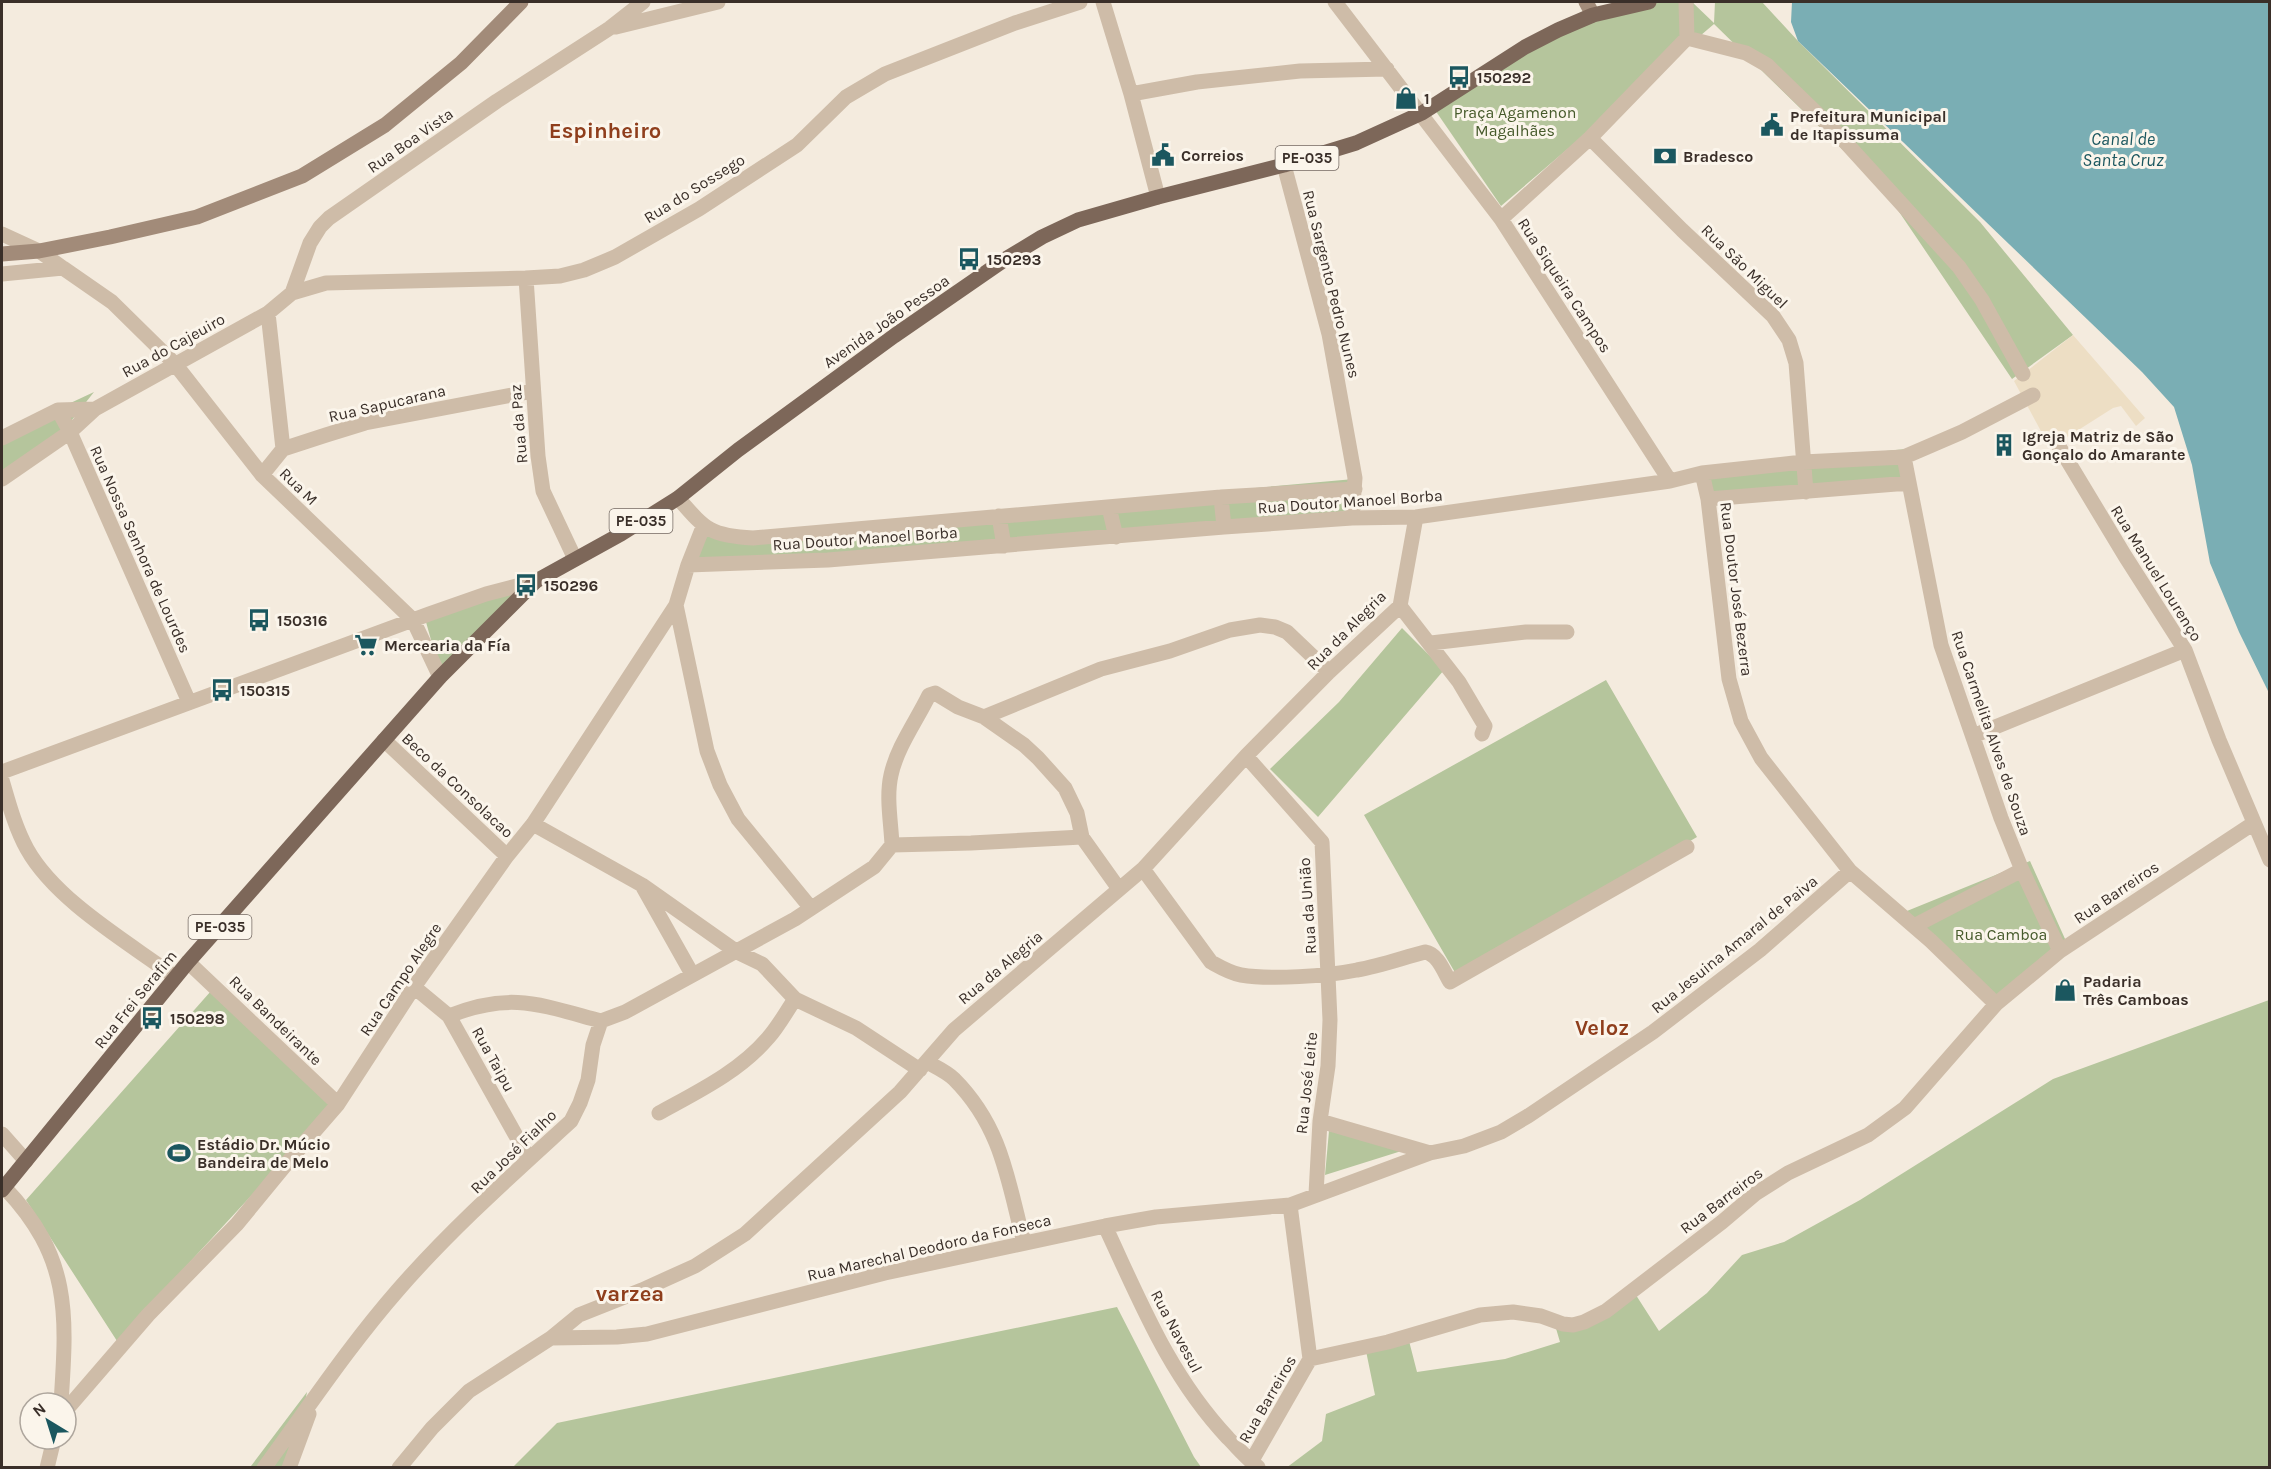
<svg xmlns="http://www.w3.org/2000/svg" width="2271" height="1469" font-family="Karla,sans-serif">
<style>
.green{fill:#b5c59c}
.plaza{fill:#eddec4}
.water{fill:#7aaeb4}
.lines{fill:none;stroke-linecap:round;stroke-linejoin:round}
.street{stroke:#cebca8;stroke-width:15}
.secondary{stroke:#a28b79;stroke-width:15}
.primary{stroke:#7d6759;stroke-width:15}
.labels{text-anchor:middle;stroke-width:6;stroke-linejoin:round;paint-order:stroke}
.shield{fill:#fbf5eb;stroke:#746a63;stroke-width:1.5}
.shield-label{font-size:15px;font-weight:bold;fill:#3a2f29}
.poi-label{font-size:16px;font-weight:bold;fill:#3a2f29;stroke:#fbf5eb;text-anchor:start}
.park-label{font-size:16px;fill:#465a2b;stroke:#fbf5eb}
.street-label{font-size:16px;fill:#3a2f29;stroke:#fbf5eb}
.water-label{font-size:18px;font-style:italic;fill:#1b575f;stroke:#fbf5eb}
.district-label{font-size:22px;font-weight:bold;fill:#8f3e1c;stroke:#fbf5eb}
</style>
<rect width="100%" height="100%" fill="#f4ebde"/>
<path class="green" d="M 1642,2 L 1692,2 L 1714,23 L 1715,2 L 1762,2 L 1798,41 L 1980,222 L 2073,335 L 2012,379 L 1885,191 L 1714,24 L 1501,206 L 1435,110 L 1566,28 Z
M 94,392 L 64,430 L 2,473 L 2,435 Z
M 1905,449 L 1908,489 L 1704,498 L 1702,470 Z
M 1354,479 L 1361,510 L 829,557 L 690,560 L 707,528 L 737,535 Z
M 520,587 L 440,672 L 426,622 Z
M 1402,628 L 1444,670 L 1318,817 L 1270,769 L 1339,702 Z
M 1606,680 L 1697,837 L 1457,976 L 1364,815 Z
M 2030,861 L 2070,950 L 1999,1010 L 1902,913 Z
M 211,991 L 334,1106 L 117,1341 L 26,1200 Z
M 2269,1000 L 2269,1467 L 1286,1468 L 1322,1441 L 1326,1414 L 1375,1395 L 1366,1351 L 1408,1337 L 1417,1372 L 1505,1359 L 1560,1342 L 1555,1325 L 1590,1319 L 1634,1292 L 1659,1331 L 1707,1293 L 1742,1255 L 1784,1242 L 1860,1200 L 2053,1079 Z
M 1329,1131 L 1411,1148 L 1325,1175 Z
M 1117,1307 L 1194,1457 L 1201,1467 L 513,1467 L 557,1423 Z
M 307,1392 L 293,1467 L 253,1468 L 251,1466 Z"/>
<path class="plaza" d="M 2073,335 L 2145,418 L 2136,426 L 2121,406 L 2113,408 L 2050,448 L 2014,381 Z"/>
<path class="water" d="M 1792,2 L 2269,2 L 2269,693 L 2239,632 L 2210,563 L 2192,465 L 2174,407 L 2142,372 L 1798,41 L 1791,22 Z"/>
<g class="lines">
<path class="street" d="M 1103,2 L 1131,94 L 1158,197
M 1335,2 L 1501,219 L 1670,481
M 1686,2 L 1687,38 L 1746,53 L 1767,65 L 1837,133 L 1959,267 L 1982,300 L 2023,374
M 616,27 L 718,2
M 1131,94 L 1197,82 L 1300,71 L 1387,69
M 1590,138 L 1682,230 L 1773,316 L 1789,340 L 1796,363 L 1806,492
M 1284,165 L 1329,334 L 1355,478 L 1352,518
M 1501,219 L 1590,138 L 1687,38
M 2,234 L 39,251 L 63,268
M 2,274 L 63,268 L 112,302 L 175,364 L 262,475 L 413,620 L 440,677
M 526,278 L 538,456 L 543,491 L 575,559
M 292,293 L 326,283 L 526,278 L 560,276 L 584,270 L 615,257 L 699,209 L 797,145 L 846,97 L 885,74 L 1015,23 L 1080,2
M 268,313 L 283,449
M 58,410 L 70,432 L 189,702
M 2,438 L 58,410 L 95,409
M 2057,443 L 2125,556 L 2185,650 L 2219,740 L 2270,860
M 1904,457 L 1941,645 L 2001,818 L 2022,870 L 2060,951
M 1702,473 L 1708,499 L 1729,679 L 1741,721 L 1761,758 L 1850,871 L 1931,941 L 1996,1004
M 262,475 L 283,449 L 326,435 L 365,423 L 533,391
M 2,479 L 70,432 L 95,409 L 268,313 L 292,293 L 310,243 L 320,227 L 329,218 L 497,101 L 610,28 L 643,2
M 1221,497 L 1224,527
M 678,498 C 705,529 710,536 753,538 L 1221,497 L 1355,489
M 1708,499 L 1909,483
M 1109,507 L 1116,537
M 999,516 L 1004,546
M 688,565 L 828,560 L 1224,527 L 1352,518 L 1416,517 L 1670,481 L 1702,473 L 1803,462 L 1904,457 L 1962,432 L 2033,395
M 676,605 L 707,751 L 720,785 L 738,819 L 810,907
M 1400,606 L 1459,682 L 1485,726 L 1482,734
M 1431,643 L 1526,632 L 1567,632
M 984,717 L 1101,669 L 1170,651 L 1230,630 L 1260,625 L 1275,627 L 1287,632 L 1329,672
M 1973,736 L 2185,650
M 384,740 L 507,856
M 1246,756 L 1322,842 L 1330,1020 L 1328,1066 L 1320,1121 L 1316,1194
M 2,772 L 429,614 L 486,594 L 536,581
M 2,780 C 9,804 15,827 27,849 C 56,901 128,942 175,977
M 533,824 L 642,885 L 737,952 L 762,964 L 795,999 L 856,1028 L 920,1070
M 892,845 C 891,822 886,797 891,775 C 897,747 917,720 929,695 L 935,693 L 958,707 L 984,717 L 1024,745 L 1038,758 L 1065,788 L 1077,813 L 1082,837 L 1119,889
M 892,845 L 971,843 L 1082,837
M 1143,869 L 1211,962 C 1220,967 1230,973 1241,975 C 1271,980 1327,976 1357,970 C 1380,966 1402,958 1425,952 C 1438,954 1444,972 1450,982 L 1687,847
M 643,887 L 692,974
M 1914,926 L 2022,870
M 188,962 L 338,1104
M 414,987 L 449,1016 L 529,1159
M 449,1016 C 510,991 541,1005 601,1021
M 927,1062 C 936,1067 947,1072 954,1079 C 1002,1127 1008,1181 1024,1243
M 659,1113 C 697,1092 739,1072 768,1038 C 778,1027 786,1012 795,999
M 1320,1121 L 1430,1153
M 2,1134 L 26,1161
M 4,1187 C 71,1257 67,1313 61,1403
M 1290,1205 L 1310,1359
M 1105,1226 C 1141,1303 1169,1375 1228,1438 C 1238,1448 1247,1459 1258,1467
M 551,1338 L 617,1337 L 647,1334 L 885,1273 L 1105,1226 L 1156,1217 L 1290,1205 L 1430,1153 L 1464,1146 L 1501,1132 L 1528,1116 L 1653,1032 L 1760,950 L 1850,871
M 66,1410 L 148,1315 L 237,1224 L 292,1157 L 338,1104 L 414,987 L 507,856 L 533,824 L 676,605 L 688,565 L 703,527
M 1251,1462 L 1310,1359 L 1388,1342 L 1480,1315 L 1513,1312 L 1541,1316 L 1563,1324 L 1573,1325 L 1584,1322 L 1606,1311 L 1722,1222 L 1755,1194 L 1788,1173 L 1868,1135 L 1905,1108 L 1996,1004 L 2060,951 L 2254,823
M 47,1468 L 54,1439
M 264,1468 C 308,1408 349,1346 398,1290 C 451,1229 512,1175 571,1121 L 580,1103 L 588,1080 L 593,1045 L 601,1021 L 625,1012 L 795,919 L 874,867 L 892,845
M 289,1468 L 309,1414
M 399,1468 L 432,1428 L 469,1391 L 551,1338 L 579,1315 L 642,1290 L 695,1266 L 745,1234 L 900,1092 L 954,1030 L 1143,869 L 1246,756 L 1329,672 L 1400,606 L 1416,517"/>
<path class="secondary" d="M 1586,2 L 1593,15
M 2,254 L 39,251 L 110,237 L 197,217 L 302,176 L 385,125 L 461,63 L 521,2"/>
<path class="primary" d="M 2,1190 L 188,962 L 440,677 L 536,581 L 621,534 L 678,498 L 738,450 L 894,336 L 1004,260 L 1042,237 L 1078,220 L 1158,197 L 1284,165 L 1356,143 L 1422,113 L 1525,47 L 1558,30 L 1593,15 L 1649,2"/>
</g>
<defs>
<g id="bus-bare" transform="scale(1.8)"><path d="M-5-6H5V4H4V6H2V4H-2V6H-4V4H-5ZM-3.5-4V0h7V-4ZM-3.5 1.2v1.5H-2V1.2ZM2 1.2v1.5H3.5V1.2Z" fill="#1b575f" stroke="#fbf5eb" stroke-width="2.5" paint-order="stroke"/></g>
<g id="shop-bare" transform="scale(1.8)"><path d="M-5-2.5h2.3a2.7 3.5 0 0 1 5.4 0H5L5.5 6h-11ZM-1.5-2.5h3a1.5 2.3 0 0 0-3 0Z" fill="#1b575f" stroke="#fbf5eb" stroke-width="2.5" paint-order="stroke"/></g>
<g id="civic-bare" transform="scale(1.8)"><path d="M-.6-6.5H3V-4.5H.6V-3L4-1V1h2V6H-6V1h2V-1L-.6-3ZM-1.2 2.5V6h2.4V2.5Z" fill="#1b575f" stroke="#fbf5eb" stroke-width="2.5" paint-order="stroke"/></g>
<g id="bank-bare" transform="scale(1.8)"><path d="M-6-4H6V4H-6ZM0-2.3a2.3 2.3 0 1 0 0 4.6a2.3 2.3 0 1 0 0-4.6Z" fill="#1b575f" stroke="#fbf5eb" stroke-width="2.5" paint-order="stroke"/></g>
<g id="building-bare" transform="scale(1.8)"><path d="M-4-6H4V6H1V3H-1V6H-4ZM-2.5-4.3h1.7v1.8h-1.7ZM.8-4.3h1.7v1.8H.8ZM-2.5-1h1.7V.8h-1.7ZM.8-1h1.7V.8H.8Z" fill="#1b575f" stroke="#fbf5eb" stroke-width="2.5" paint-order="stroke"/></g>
<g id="supermarket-bare" transform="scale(1.8)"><path d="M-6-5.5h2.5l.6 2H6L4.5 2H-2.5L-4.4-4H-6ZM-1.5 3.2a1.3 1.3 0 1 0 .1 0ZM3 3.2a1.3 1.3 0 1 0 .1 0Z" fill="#1b575f" stroke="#fbf5eb" stroke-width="2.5" paint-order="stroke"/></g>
<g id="stadium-bare" transform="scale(1.8)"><path d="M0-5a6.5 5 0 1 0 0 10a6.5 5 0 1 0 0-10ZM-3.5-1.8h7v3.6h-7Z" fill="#1b575f" stroke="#fbf5eb" stroke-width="2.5" paint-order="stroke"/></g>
</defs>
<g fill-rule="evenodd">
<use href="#bus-bare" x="1459" y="77"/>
<use href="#shop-bare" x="1406" y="98"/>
<use href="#civic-bare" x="1772" y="125"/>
<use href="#civic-bare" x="1163" y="155"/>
<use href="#bank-bare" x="1665" y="156"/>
<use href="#bus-bare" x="969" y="259"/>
<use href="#building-bare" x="2004" y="445"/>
<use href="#bus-bare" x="526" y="585"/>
<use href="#bus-bare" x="259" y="620"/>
<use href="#supermarket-bare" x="366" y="645"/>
<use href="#bus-bare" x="222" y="690"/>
<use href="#shop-bare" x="2065" y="990"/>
<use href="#bus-bare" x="152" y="1018"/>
<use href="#stadium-bare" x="179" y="1153"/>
</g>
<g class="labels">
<g class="shield">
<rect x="1275.5" y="146" width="63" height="24" rx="4.5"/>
<rect x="609.5" y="509" width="63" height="24" rx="4.5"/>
<rect x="188.5" y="915" width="63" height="24" rx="4.5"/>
</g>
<g class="shield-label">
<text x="1307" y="163">PE-035</text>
<text x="641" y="526">PE-035</text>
<text x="220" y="932">PE-035</text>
</g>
<g class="poi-label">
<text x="1477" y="83">150292</text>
<text x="1424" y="104">1</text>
<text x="1790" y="122">Prefeitura Municipal<tspan x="1790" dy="18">de Itapissuma</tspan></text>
<text x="1181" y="161">Correios</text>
<text x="1683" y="162">Bradesco</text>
<text x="987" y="265">150293</text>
<text x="2022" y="442">Igreja Matriz de São<tspan x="2022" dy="18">Gonçalo do Amarante</tspan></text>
<text x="544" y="591">150296</text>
<text x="277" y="626">150316</text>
<text x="384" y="651">Mercearia da Fía</text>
<text x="240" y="696">150315</text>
<text x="2083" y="987">Padaria<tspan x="2083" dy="18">Três Camboas</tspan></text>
<text x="170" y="1024">150298</text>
<text x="197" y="1150">Estádio Dr. Múcio<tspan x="197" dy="18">Bandeira de Melo</tspan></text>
</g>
<g class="park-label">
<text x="1515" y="118">Praça Agamenon<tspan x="1515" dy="18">Magalhães</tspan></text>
<text x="2001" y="940">Rua Camboa</text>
</g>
<g class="street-label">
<text transform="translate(410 140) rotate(-35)" y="6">Rua Boa Vista</text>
<text transform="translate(694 188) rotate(-32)" y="6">Rua do Sossego</text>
<text transform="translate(1745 266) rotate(44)" y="6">Rua São Miguel</text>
<text transform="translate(1332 284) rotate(76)" y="6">Rua Sargento Pedro Nunes</text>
<text transform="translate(1565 285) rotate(57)" y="6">Rua Siqueira Campos</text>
<text transform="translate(886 321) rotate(-35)" y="6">Avenida João Pessoa</text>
<text transform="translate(173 345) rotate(-29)" y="6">Rua do Cajeuiro</text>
<text transform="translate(387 403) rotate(-13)" y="6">Rua Sapucarana</text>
<text transform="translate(518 424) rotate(-95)" y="6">Rua da Paz</text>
<text transform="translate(299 486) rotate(44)" y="6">Rua M</text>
<text transform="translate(1350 501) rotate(-4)" y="6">Rua Doutor Manoel Borba</text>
<text transform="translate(865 538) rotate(-4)" y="6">Rua Doutor Manoel Borba</text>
<text transform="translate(141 549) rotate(66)" y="6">Rua Nossa Senhora de Lourdes</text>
<text transform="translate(2157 573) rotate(58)" y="6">Rua Manuel Lourenço</text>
<text transform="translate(1737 589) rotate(83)" y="6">Rua Doutor José Bezerra</text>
<text transform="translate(1346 630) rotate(-45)" y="6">Rua da Alegria</text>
<text transform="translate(1992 733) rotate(71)" y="6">Rua Carmelita Alves de Souza</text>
<text transform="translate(458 785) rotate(43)" y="6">Beco da Consolacao</text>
<text transform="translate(2116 892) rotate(-34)" y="6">Rua Barreiros</text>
<text transform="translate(1307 906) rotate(-94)" y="6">Rua da União</text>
<text transform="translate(1734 944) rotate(-39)" y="6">Rua Jesuina Amaral de Paiva</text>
<text transform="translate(1000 967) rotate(-40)" y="6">Rua da Alegria</text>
<text transform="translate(400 979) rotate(-56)" y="6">Rua Campo Alegre</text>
<text transform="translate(135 999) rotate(-51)" y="6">Rua Frei Serafim</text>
<text transform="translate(276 1020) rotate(44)" y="6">Rua Bandeirante</text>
<text transform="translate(494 1059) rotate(61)" y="6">Rua Taipu</text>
<text transform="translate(1306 1083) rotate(-84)" y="6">Rua José Leite</text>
<text transform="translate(513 1151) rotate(-44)" y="6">Rua José Fialho</text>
<text transform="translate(1721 1200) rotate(-37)" y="6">Rua Barreiros</text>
<text transform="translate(929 1247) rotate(-13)" y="6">Rua Marechal Deodoro da Fonseca</text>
<text transform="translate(1177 1331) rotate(62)" y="6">Rua Navesul</text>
<text transform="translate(1267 1399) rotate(-60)" y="6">Rua Barreiros</text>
</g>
<g class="water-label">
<text x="2123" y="145">Canal de<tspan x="2123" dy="21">Santa Cruz</tspan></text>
</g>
<g class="district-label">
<text x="605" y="138">Espinheiro</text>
<text x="1602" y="1035">Veloz</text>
<text x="630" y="1301">varzea</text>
</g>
</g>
<rect width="2271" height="1469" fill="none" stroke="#3a2f29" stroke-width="6"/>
<g transform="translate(48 1421) rotate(322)"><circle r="28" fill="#fbf5eb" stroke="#aea69d" stroke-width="1.5"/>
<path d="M0-4.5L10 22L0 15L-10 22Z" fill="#1b575f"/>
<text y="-9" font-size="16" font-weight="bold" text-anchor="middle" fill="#3a2f29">N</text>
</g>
</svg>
